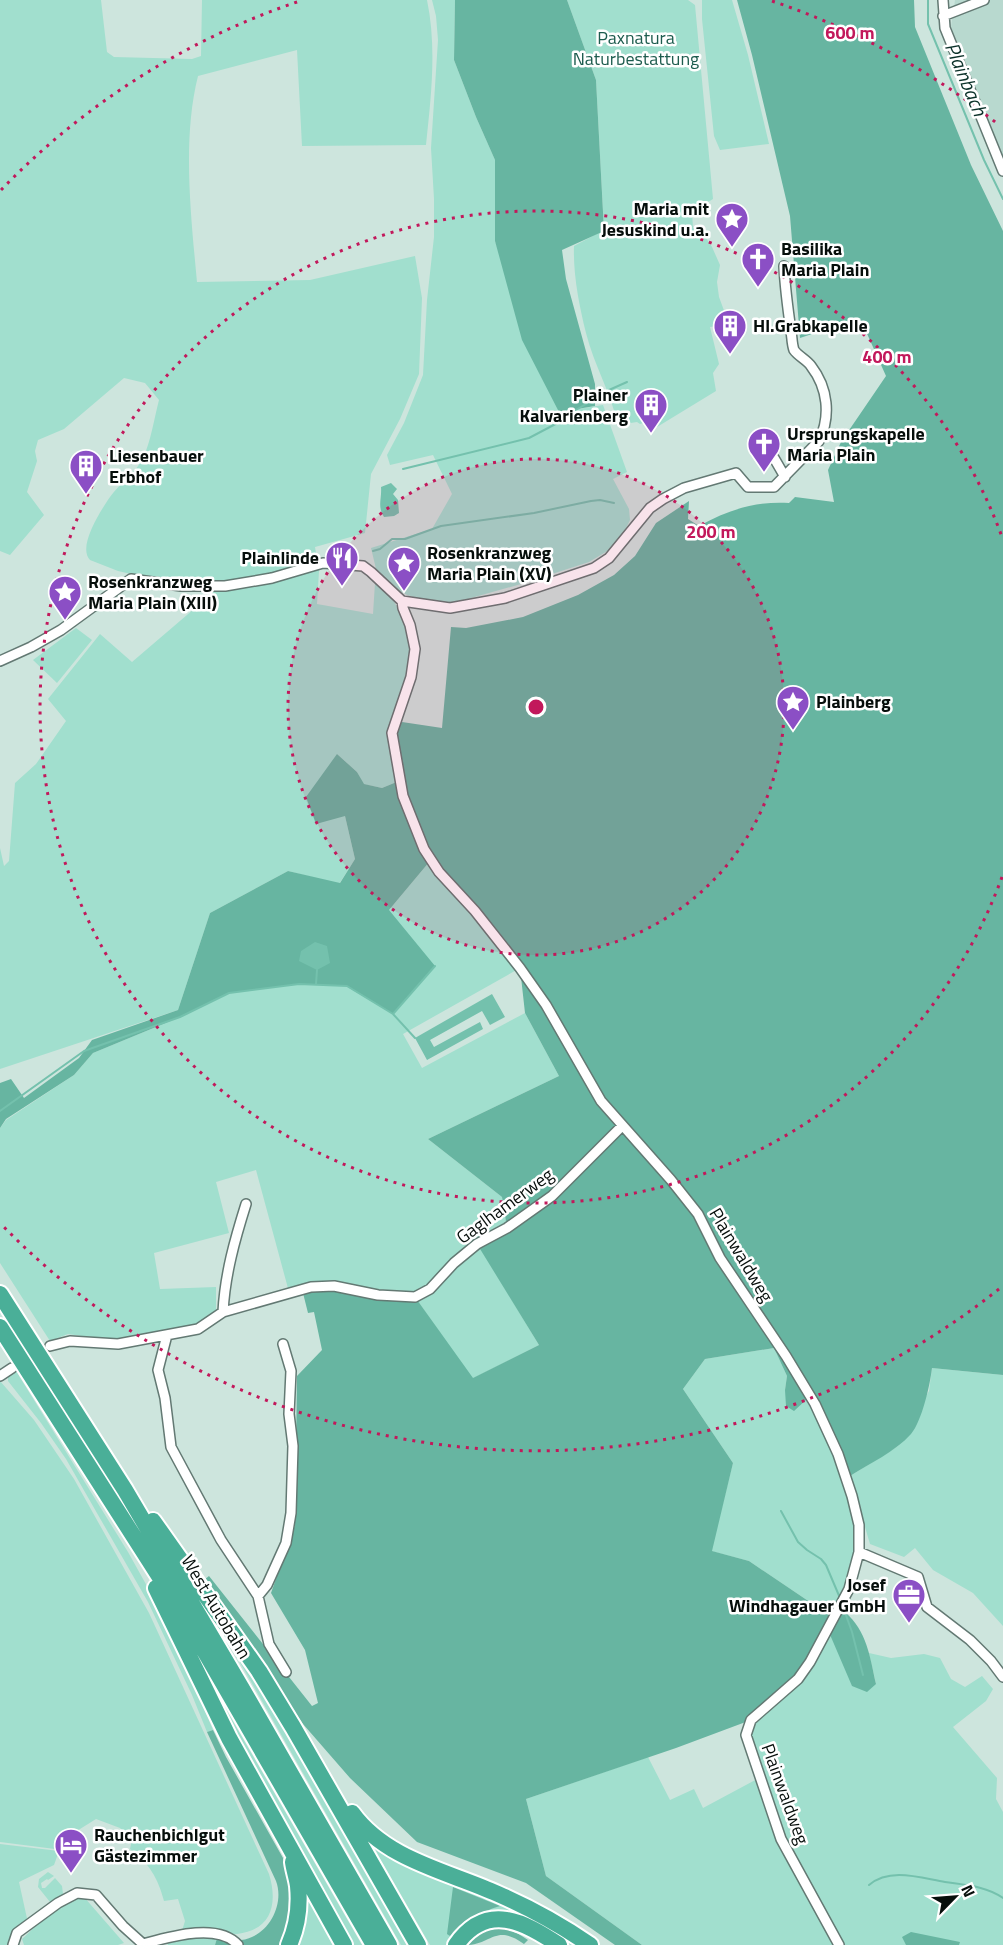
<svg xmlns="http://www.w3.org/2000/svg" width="1003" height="1945" font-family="'Titillium Web',sans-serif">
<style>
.built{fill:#b8d9cf}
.green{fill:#a1dfce;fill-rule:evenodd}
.forest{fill:#67b5a1}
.water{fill:#74c1ad}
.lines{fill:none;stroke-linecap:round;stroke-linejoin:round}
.stream{stroke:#74c1ad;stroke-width:2}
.minor-casing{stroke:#637973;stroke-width:12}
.motorway-casing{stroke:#fff;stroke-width:20}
.minor{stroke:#fff;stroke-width:9}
.motorway{stroke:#4aaf98;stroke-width:16}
.ring{fill:none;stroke:#c2185b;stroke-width:3;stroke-dasharray:3 6}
.labels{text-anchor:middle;stroke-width:5;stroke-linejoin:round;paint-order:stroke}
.park-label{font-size:18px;fill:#1d5c4e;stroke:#fff}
.poi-label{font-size:18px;font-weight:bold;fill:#060e0b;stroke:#fff;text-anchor:start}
.street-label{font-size:18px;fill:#060e0b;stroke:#fff}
.water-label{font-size:20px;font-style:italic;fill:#0b3129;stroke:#fff}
.centre{fill:#c2185b;stroke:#fff;stroke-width:3}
.ring-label{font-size:18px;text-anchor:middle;font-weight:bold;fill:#c2185b;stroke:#fff;stroke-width:5;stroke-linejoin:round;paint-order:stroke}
</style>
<rect width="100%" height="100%" fill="#cde5dd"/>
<path class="built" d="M 955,0 L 1003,0 L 1003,160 L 951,27 Z"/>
<path class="green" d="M 0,0 L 101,0 L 107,52 L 114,57 L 192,59 L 201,56 L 202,0 L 427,0 C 437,48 431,97 426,145 L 302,146 L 297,50 L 198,76 C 182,139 191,217 197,282 L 310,280 L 415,256 L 422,298 L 419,374 L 400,419 L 371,474 L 365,533 L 315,547 L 319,571 L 317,604 L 373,614 L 375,583 L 391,596 L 402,616 L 410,642 L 409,672 L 398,705 L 399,781 L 382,788 L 363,784 L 357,772 L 337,754 L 345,816 L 355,859 L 339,884 L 288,871 L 210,913 L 178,1010 L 0,1069 L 0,848 L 4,866 L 9,861 L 15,783 L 36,764 L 66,721 L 48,699 L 100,634 L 132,662 L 215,591 L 215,581 L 140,576 L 118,571 L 90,560 C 77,547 101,510 110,497 C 119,484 136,473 143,458 C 151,441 154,419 159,400 L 145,383 L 124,378 L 64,429 L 38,440 L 35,451 L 37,461 L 27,492 L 44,515 L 10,555 L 0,551 Z
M 432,0 L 455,0 L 454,60 L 476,117 L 495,160 L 495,241 L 559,412 L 603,405 L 627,472 L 613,479 L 629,509 L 630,520 L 623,534 L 609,550 L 589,562 L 521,584 L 457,602 L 432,602 L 407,595 L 393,587 L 377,573 L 371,548 L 432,529 L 452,494 L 433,455 L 390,465 L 387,455 L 404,423 L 423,375 L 427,300 L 434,237 L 434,199 L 431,148 L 438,40 L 436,16 Z
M 567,0 L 688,0 L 695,5 L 713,199 L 692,212 L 693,228 L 700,229 L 712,247 L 720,265 L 717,282 L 719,297 L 729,324 L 710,327 L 719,364 L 713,373 L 716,391 L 657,427 L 647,422 L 640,424 L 637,422 L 618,425 C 611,393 594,365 586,333 C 579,305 573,274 574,246 L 604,230 L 596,80 Z
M 702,0 L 732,0 L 748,55 L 769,144 L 720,150 L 714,136 L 702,19 Z
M 76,628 L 92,640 L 57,683 L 33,660 Z
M 430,861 L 520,968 L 403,1034 L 422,1068 L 525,1013 L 559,1076 L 428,1139 L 502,1197 L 507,1228 L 478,1244 L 539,1345 L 472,1379 L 415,1297 L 289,1292 L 256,1170 L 216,1182 L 229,1233 L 154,1253 L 160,1289 L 216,1287 L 216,1312 L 196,1325 L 140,1336 L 109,1340 L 68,1334 L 50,1341 L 0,1263 L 0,1128 L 6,1120 L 74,1075 L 93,1053 L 180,1017 L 229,993 L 299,984 L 347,986 L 393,1014 L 389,910 Z
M 774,1348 L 787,1376 L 785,1390 C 792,1392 801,1394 807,1399 C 824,1412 855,1509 856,1532 C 857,1542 856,1556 853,1565 C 849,1583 838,1599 829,1615 L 749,1561 L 711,1551 L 733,1463 L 683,1389 L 705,1359 Z
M 932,1368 L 1003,1375 L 1003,1626 L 973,1593 L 933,1570 L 915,1548 L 904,1557 L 870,1544 L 850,1476 L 898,1446 L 929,1391 Z
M 16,1371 L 128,1552 L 157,1604 L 188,1670 L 213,1730 L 207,1732 L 192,1695 L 148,1602 L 66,1459 L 41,1423 L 8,1381 L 8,1375 Z
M 0,1381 L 34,1420 L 74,1479 L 149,1613 L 269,1874 C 278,1903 272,1930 237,1934 C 228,1935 219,1928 209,1928 C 200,1929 190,1932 181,1934 L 185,1921 L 178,1899 L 164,1901 C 158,1878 149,1863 130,1849 L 132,1840 L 120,1828 L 96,1819 L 64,1839 L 55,1849 L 0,1842 Z
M 828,1630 L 876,1684 L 869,1653 L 891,1658 L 924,1654 L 940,1658 L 951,1679 L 965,1687 L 982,1676 L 993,1689 L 986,1701 L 953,1727 L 997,1778 L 996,1799 L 1003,1812 L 1003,1945 L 642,1945 L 546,1876 L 526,1799 L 648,1757 L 670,1800 L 694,1789 L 703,1808 L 759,1778 L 746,1735 L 751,1720 Z
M 238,1659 L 277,1713 L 411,1945 L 401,1945 Z
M 200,1664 L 362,1945 L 350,1945 L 243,1751 Z
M 371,1840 L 494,1897 L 584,1945 L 571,1945 L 532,1922 L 452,1945 L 430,1945 L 378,1855 ZM 453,1887 L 498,1906 L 471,1916 L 458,1925 Z
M 0,1844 L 59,1851 L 54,1865 L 19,1882 L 28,1923 L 11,1945 L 0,1945 Z
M 48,1872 L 54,1876 L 48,1880 L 47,1879 L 41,1883 L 42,1888 L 45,1888 L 55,1878 L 62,1886 L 63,1894 L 53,1902 L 50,1902 L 38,1887 L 39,1879 Z
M 302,1881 L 338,1945 L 295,1945 Z
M 84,1897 L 124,1943 L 118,1945 L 24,1945 L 22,1939 C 40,1923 59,1899 84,1897 Z
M 207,1936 L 217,1938 L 215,1945 L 168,1945 L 167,1943 Z"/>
<path class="forest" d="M 455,0 L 567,0 L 596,80 L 604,231 L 562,250 L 566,279 L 595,384 L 595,406 L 559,412 L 522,340 L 495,241 L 495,160 L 476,117 L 454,60 Z
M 737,0 L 914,0 L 915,27 L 971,165 L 1003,231 L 1003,1375 L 932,1368 C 930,1385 922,1421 911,1434 C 895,1452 870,1463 850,1476 L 815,1408 L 807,1399 L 794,1411 L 786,1406 L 785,1390 L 787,1376 L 774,1348 L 705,1359 L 683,1389 L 733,1463 L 712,1551 L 749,1561 L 829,1615 L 845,1612 C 867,1631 870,1657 876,1684 L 867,1692 L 852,1686 L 828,1630 L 810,1662 L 751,1720 L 676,1748 L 526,1799 L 546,1876 L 642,1945 L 615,1945 L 526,1883 L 417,1842 L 350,1778 L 303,1724 L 204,1580 L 209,1576 L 312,1706 L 318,1703 L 305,1650 L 271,1593 L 295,1525 L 297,1376 L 322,1350 L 314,1312 L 308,1313 L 302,1289 L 311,1287 L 415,1297 L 473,1378 L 539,1345 L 477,1244 L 507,1228 L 502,1197 L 428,1139 L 559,1076 L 525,1013 L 520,968 L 430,861 L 389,910 L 435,966 L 393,1014 L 346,986 L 299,984 L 229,993 L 180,1017 L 93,1053 L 74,1075 L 6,1119 L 0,1128 L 0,1083 L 11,1079 L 24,1098 L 79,1058 L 92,1040 L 178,1010 L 210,913 L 288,871 L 340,883 L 355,859 L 345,816 L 316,824 L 306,797 L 337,754 L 357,772 L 364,784 L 382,788 L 399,781 L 392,733 L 402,722 L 442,728 L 451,627 L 466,628 L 523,617 L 578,595 L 614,575 L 635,556 L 656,523 L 689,501 L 688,519 L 699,526 C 728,510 755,501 789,503 L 795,497 L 834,502 L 828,470 L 841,442 L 886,376 L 860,318 L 800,338 L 790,216 L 752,55 Z
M 213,1730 L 226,1757 L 283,1858 L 293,1884 L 293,1915 L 283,1945 L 215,1945 L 217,1938 C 224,1938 234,1941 241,1940 C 268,1937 285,1905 276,1881 L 207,1732 Z
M 453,1887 L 500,1906 C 479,1913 463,1919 450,1936 L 447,1934 Z
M 488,1927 C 505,1928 514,1930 528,1940 L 524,1944 C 495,1923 492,1945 465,1945 L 469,1939 Z
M 911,1932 L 960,1942 L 959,1945 L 906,1945 L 902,1937 Z"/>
<path class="water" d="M 391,483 L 397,489 L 393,494 L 398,500 L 399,513 L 394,516 L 384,517 C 377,506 382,499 381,487 Z
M 315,942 L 327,946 L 330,963 L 317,970 L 299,961 L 301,951 Z
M 492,994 L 505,1017 L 490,1025 L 482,1011 L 430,1040 L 434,1047 L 480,1022 L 483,1029 L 427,1060 L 415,1038 Z"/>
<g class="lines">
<path class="stream" d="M 928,0 L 928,24 L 984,160 L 1003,199
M 609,390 L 627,382
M 403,469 L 529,438 L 567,418 L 569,414 L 598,397
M 373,551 L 380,549 L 392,539 L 405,539 L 441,526 L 534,513 L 591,501 L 600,500 L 614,503
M 316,984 L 317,970
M 393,1014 L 435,966
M 0,1111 L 84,1051 L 180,1017 L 229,993 L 299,984 L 347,986 L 393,1014 L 415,1038
M 781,1511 L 798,1542 L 807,1550 L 821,1559 L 826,1565 L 840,1598
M 843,1607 L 852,1632 L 863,1675
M 869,1885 C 890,1867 921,1878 945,1882 C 965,1885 986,1886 1003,1898"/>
<g class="minor-casing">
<path id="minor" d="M 943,0 L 945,28 L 1003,171
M 943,16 L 984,0
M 774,458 L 785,477
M 402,601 L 403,608 L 410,625 L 415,649 L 411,677 L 392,733 L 403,796 L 424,849 L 439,872 L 475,911 L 520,968 L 546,1005 L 601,1101 L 671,1180 L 698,1214 L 720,1258 L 786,1356 L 815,1404 L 838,1454 L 852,1496 L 859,1525 L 859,1552 L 849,1589 L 810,1662 L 798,1679 L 751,1720 L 746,1735 L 781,1839 L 839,1945
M 0,661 L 31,647 L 61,630 L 131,579 L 181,586 L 225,586 L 272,578 L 323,563 L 363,566 L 371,572 L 402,601 L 450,608 L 505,598 L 594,568 L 609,558 L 650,508 L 663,499 L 684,488 L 736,473 L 748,487 L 774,487 L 819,441 C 831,416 828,388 811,366 C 807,360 798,356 794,350 C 792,345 792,337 791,331 C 788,310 785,288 784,266
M 223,1312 C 225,1274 235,1239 246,1204
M 167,1335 L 158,1370 L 165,1398 L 171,1447 L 221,1540 L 258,1596 L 269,1644 L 286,1672
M 50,1346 L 70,1341 L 118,1344 L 198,1329 L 223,1312 L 311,1287 L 334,1286 L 378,1295 L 415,1297 L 430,1289 L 454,1263 L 477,1244 L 507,1228 L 552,1196 L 622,1126
M 0,1376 L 12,1368
M 859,1552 L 918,1577 L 927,1607 L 970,1640 L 991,1661 L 1003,1677
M 258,1596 L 267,1585 L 286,1543 L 291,1513 L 293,1446 L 289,1414 L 291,1371 L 283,1344
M 13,1945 L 17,1933 L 58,1903 L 77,1893 L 96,1895 L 123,1926 L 143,1944 C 169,1937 218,1922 238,1945"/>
</g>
<g class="motorway-casing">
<path id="motorway" d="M 0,1294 L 125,1490 L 241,1687 L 389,1945
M 0,1327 L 182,1612 L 374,1945
M 153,1521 L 259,1671 L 293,1727 L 418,1945
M 156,1588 L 229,1738 L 344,1945
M 352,1813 C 386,1860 447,1871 498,1894 C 530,1908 561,1925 590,1945
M 289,1945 C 297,1927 300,1906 298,1886 C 297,1878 294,1870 293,1862
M 456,1945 C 487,1901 524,1922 559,1945"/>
</g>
<use href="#minor" class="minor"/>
<use href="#motorway" class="motorway"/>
</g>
<circle cx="536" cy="707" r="248" fill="#c2185b" fill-opacity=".12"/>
<g class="ring">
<circle cx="536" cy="707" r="248"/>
<path d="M1002 877A496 496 0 1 1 1002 537"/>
<path d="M999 1289A744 744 0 0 1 1 1224M1 190A744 744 0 0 1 300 1M772 1A744 744 0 0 1 999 125"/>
</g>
<defs>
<g id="sight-pin" transform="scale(1.725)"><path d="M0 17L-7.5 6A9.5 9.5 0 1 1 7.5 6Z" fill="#8b4fc5" stroke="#fff"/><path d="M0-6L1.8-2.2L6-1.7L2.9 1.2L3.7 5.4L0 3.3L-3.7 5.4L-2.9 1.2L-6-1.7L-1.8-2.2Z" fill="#fff"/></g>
<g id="church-pin" transform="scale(1.725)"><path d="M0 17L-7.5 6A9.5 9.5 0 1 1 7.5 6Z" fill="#8b4fc5" stroke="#fff"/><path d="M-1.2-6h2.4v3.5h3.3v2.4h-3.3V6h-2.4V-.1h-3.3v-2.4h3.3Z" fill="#fff"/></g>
<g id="building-pin" transform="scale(1.725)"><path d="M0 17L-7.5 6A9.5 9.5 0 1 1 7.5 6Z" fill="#8b4fc5" stroke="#fff"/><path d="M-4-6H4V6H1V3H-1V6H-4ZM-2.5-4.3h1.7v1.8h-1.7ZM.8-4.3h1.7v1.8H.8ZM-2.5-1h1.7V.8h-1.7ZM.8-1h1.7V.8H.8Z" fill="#fff"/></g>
<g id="restaurant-pin" transform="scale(1.725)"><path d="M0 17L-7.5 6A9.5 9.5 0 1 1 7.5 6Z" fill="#8b4fc5" stroke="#fff"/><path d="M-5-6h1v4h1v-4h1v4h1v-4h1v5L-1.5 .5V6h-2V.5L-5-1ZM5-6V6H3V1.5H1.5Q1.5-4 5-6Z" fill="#fff"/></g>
<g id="office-pin" transform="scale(1.725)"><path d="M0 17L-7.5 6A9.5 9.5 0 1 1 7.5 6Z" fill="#8b4fc5" stroke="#fff"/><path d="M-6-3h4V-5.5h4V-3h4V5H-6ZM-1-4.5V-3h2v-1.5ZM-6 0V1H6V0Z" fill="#fff"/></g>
<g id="hotel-pin" transform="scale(1.725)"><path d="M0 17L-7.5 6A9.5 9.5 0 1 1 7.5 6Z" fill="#8b4fc5" stroke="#fff"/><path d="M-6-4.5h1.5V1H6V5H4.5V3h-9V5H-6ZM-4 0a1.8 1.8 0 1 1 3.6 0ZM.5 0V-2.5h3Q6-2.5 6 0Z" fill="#fff"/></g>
</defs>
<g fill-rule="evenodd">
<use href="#sight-pin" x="732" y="219"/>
<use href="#church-pin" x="758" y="259"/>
<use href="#building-pin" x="730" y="326"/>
<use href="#building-pin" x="651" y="405"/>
<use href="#church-pin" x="764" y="444"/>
<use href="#building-pin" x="86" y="466"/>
<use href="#restaurant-pin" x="342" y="558"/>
<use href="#sight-pin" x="404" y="563"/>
<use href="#sight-pin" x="65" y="592"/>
<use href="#sight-pin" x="793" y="702"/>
<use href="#office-pin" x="909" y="1595"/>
<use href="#hotel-pin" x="71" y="1845"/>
</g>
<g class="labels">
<g class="park-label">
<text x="636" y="44">Paxnatura<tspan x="636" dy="21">Naturbestattung</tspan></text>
</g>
<g class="poi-label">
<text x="709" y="215" text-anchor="end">Maria mit<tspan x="709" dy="21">Jesuskind u.a.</tspan></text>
<text x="781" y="255">Basilika<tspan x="781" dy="21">Maria Plain</tspan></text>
<text x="753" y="332">Hl.Grabkapelle</text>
<text x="628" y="401" text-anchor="end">Plainer<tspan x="628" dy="21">Kalvarienberg</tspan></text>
<text x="787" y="440">Ursprungskapelle<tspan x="787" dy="21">Maria Plain</tspan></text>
<text x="109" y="462">Liesenbauer<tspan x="109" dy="21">Erbhof</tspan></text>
<text x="427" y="559">Rosenkranzweg<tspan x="427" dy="21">Maria Plain (XV)</tspan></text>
<text x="319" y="564" text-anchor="end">Plainlinde</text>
<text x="88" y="588">Rosenkranzweg<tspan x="88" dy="21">Maria Plain (XIII)</tspan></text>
<text x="816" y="708">Plainberg</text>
<text x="886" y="1591" text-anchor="end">Josef<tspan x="886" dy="21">Windhagauer GmbH</tspan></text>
<text x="94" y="1841">Rauchenbichlgut<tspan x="94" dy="21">Gästezimmer</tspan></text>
</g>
<g class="street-label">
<text transform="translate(505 1206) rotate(-36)" y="6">Gaglhamerweg</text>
<text transform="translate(741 1255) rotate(59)" y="6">Plainwaldweg</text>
<text transform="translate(216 1607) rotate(59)" y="6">West Autobahn</text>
<text transform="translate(785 1794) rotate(70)" y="6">Plainwaldweg</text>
</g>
<g class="water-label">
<text transform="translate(966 79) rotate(67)" y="7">Plainbach</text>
</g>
</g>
<circle cx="536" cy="707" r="9" class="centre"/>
<g class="ring-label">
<text x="850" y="39">600 m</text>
<text x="887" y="363">400 m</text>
<text x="711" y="538">200 m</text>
</g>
<g transform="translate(955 1897) rotate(65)" stroke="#ffffff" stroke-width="4.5" paint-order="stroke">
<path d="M0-4.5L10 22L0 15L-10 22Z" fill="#060e0b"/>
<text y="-9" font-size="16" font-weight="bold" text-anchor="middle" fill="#060e0b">N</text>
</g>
</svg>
